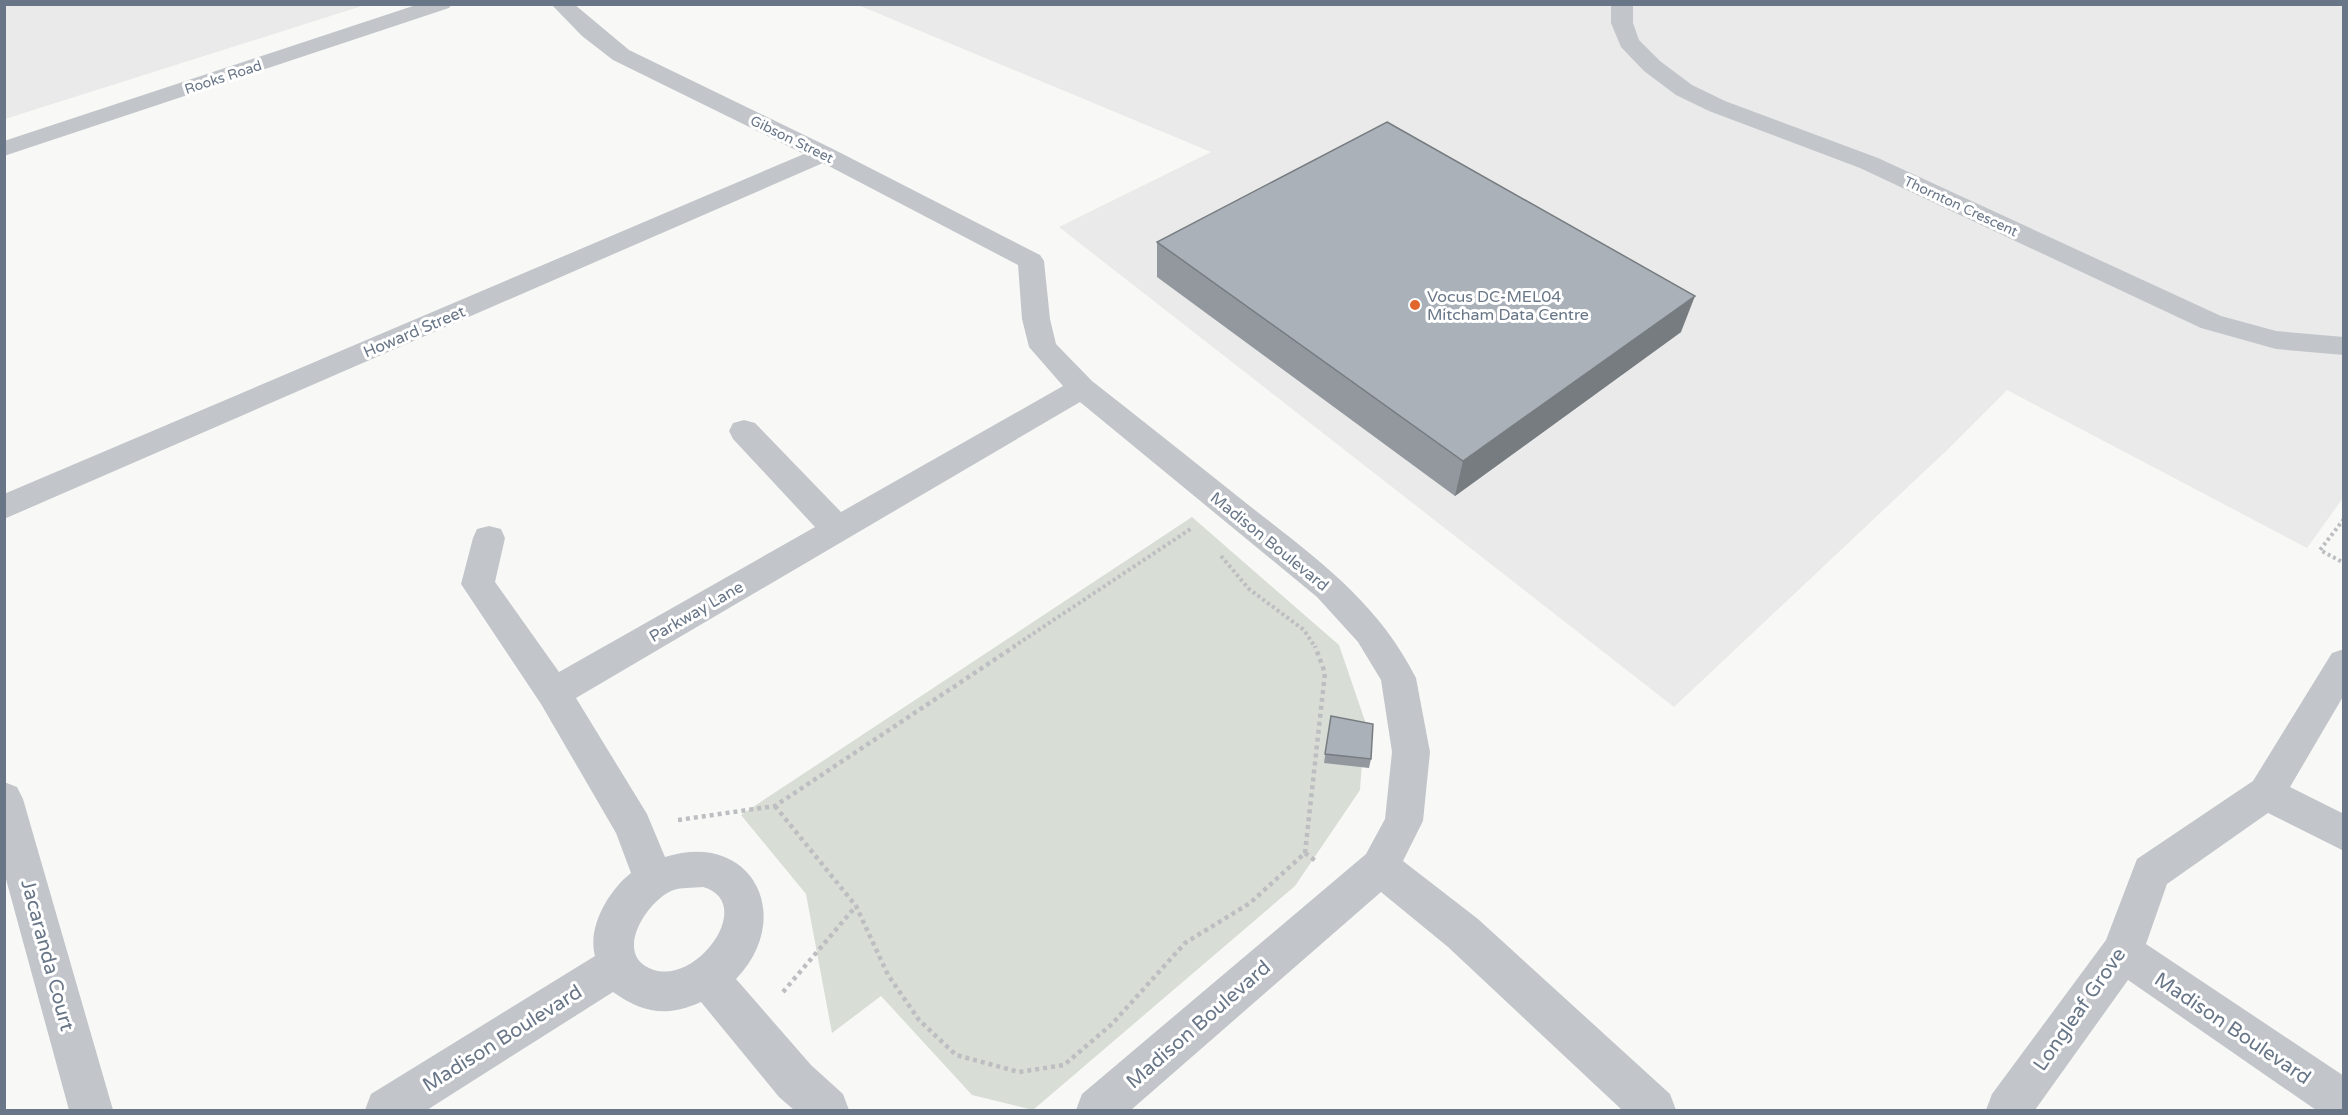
<svg xmlns="http://www.w3.org/2000/svg" width="2348" height="1115" font-family="'Varela Round',sans-serif">
<style>
.built{fill:#e9eae9}
.green{fill:#d8ddd5}
.lines{fill:none;stroke-linecap:round;stroke-linejoin:round}
.path-far1{stroke:#bcbec1;stroke-width:4;stroke-dasharray:3 3;stroke-linecap:butt}
.path{stroke:#bcbec1;stroke-width:4.5;stroke-dasharray:4 4;stroke-linecap:butt}
.minor{fill:#c2c5ca;fill-rule:evenodd}
.wall{fill:#92989e}
.shaded-wall{fill:#777c81}
.building{fill:#aab1b8;stroke:#777c81;stroke-width:1.5}
.poi-dot{fill:#e1672d;stroke:#fff;stroke-width:2}
.labels{text-anchor:middle;stroke-width:6;stroke-linejoin:round;paint-order:stroke}
.far-street-label{font-size:14px;fill:#687687;stroke:#fff}
.poi-label{font-size:16px;fill:#687687;stroke:#fff;text-anchor:start}
.street-label{font-size:16px;fill:#687687;stroke:#fff}
.near-street-label{font-size:20px;fill:#687687;stroke:#fff}
</style>
<rect width="100%" height="100%" fill="#f8f9f6"/>
<path class="built" d="M 5,4 L 365,4 L 365,5 L 5,119 Z
M 858,5 L 2343,5 L 2343,498 L 2307,548 L 2007,390 L 1945,452 L 1674,707 L 1059,227 L 1211,152 Z"/>
<path class="green" d="M 1192,517 L 1339,645 L 1365,721 L 1360,790 L 1295,886 L 1033,1110 L 972,1095 L 881,996 L 832,1033 L 806,894 L 741,815 Z"/>
<g class="lines">
<path class="path-far1" d="M 2344,519 L 2320,550 L 2344,563
M 1221,556 L 1249,589 L 1304,630 L 1315,647
M 1013,647 L 1192,528"/>
<path class="path" d="M 775,806 L 856,906 L 888,975 L 919,1020 L 956,1055 L 1019,1072 L 1064,1065 L 1112,1024 L 1185,943 L 1250,903 L 1305,853 L 1325,673 L 1315,646
M 678,820 L 775,806 L 1015,646
M 1305,853 L 1317,862
M 783,992 L 856,906"/>
<path class="minor" d="M 419,4 L 452,4 L 449,8 L 4,156 L 4,141 Z
M 551,4 L 574,4 L 629,50 L 833,149 L 1040,255 L 1044,261 L 1050,319 L 1056,344 L 1092,381 C 1144,422 1195,462 1246,503 C 1313,556 1376,599 1416,678 L 1430,752 L 1423,821 L 1403,861 L 1478,919 L 1670,1094 L 1676,1110 L 1622,1110 L 1448,947 L 1381,892 L 1131,1110 L 1076,1110 L 1082,1094 L 1366,854 L 1385,819 L 1392,752 L 1381,680 L 1358,642 L 1317,597 L 1080,402 L 576,698 L 647,814 L 665,857 C 752,829 796,917 736,979 L 811,1065 L 843,1094 L 849,1110 L 794,1110 L 779,1097 L 701,1002 C 667,1017 644,1014 613,992 L 427,1110 L 365,1110 L 371,1094 L 595,956 C 587,927 609,890 631,873 L 616,833 L 541,704 L 461,584 L 473,538 L 477,529 L 489,526 L 501,529 L 505,538 L 495,582 L 559,672 L 815,527 L 733,439 L 729,431 L 733,423 L 744,420 L 755,423 L 841,512 L 1063,386 L 1029,347 L 1022,319 L 1018,265 L 823,163 L 4,519 L 4,494 L 804,154 L 613,60 L 582,36 ZM 703,887 C 756,902 699,984 654,970 C 612,957 645,903 671,891 C 680,887 693,888 703,887 Z
M 1611,4 L 1633,4 L 1633,23 L 1639,40 L 1660,61 L 1692,85 L 1725,101 L 1878,158 L 2221,316 L 2276,331 L 2344,337 L 2344,355 L 2276,349 L 2201,328 L 1860,168 L 1709,111 L 1676,95 L 1644,71 L 1621,47 L 1611,23 Z
M 2344,649 L 2344,695 L 2290,787 L 2344,814 L 2344,851 L 2268,813 L 2167,884 L 2146,944 L 2344,1076 L 2344,1110 L 2316,1110 L 2128,980 L 2035,1110 L 1986,1110 L 1992,1094 L 2106,940 L 2137,859 L 2253,781 L 2332,653 Z
M 4,782 L 17,787 L 23,799 L 113,1110 L 69,1110 L 4,872 Z"/>
</g>
<path class="wall" d="M 1157,242 L 1681,332 L 1455,496 L 1157,277 Z
M 1331,716 L 1371,759 L 1369,768 L 1324,763 Z"/>
<path class="shaded-wall" d="M 1695,296 L 1681,332 L 1455,496 L 1463,461 Z"/>
<path class="building" d="M 1387,122 L 1695,296 L 1463,461 L 1157,242 Z
M 1331,716 L 1373,724 L 1371,759 L 1325,754 Z"/>
<circle class="poi-dot" cx="1415" cy="305" r="6"/>
<g class="labels">
<g class="far-street-label">
<text transform="translate(223 77) rotate(-18)" y="5">Rooks Road</text>
<text transform="translate(792 139) rotate(26)" y="5">Gibson Street</text>
<text transform="translate(1961 206) rotate(25)" y="5">Thornton Crescent</text>
</g>
<g class="poi-label">
<text x="1427" y="302">Vocus DC-MEL04<tspan x="1427" dy="18">Mitcham Data Centre</tspan></text>
</g>
<g class="street-label">
<text transform="translate(414 331) rotate(-23)" y="6">Howard Street</text>
<text transform="translate(1270 541) rotate(39)" y="6">Madison Boulevard</text>
<text transform="translate(696 611) rotate(-30)" y="6">Parkway Lane</text>
</g>
<g class="near-street-label">
<text transform="translate(48 955) rotate(75)" y="7">Jacaranda Court</text>
<text transform="translate(2079 1009) rotate(-55)" y="7">Longleaf Grove</text>
<text transform="translate(1198 1024) rotate(-41)" y="7">Madison Boulevard</text>
<text transform="translate(2233 1028) rotate(34)" y="7">Madison Boulevard</text>
<text transform="translate(502 1038) rotate(-32)" y="7">Madison Boulevard</text>
</g>
</g>
<rect width="2348" height="1115" fill="none" stroke="#687687" stroke-width="12"/>
</svg>
